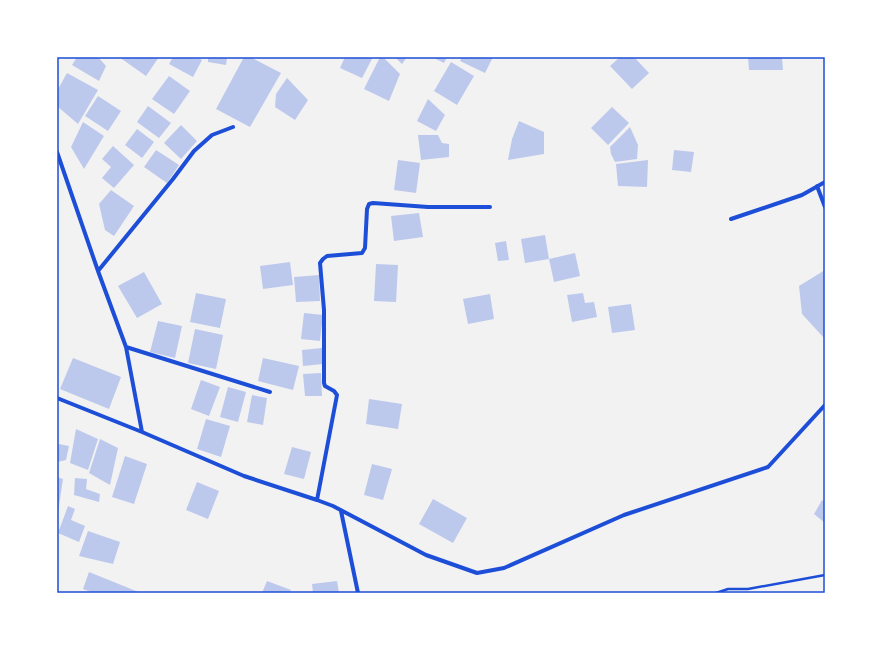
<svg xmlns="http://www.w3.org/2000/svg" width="882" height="650" font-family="'Golos Text',sans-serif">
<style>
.building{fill:#bdc9ec}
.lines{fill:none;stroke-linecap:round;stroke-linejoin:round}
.path{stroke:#1d4ed8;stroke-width:2.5}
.minor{stroke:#1d4ed8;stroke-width:4}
.neatline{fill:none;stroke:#1d4ed8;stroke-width:1.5}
</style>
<rect width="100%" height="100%" fill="#f2f2f2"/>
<path class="building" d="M 77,57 L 98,57 L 106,66 L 99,81 L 72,65 Z
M 119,57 L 159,57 L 146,76 Z
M 173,57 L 197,57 L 202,60 L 193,77 L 169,64 Z
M 208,57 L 227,57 L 226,65 L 208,62 Z
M 244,57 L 250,57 L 281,73 L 250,127 L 216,109 Z
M 345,57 L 373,57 L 362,78 L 340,68 Z
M 380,57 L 383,57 L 400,74 L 389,101 L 364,89 Z
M 395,57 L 407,57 L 402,64 Z
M 432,57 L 447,57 L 444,63 Z
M 462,57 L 493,57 L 485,73 L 460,61 Z
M 620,57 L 634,57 L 649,73 L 632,89 L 610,66 Z
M 748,57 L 782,57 L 783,70 L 749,70 Z
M 451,62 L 474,76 L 457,105 L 434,91 Z
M 67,73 L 98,90 L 78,124 L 57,106 L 57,91 Z
M 169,76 L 190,91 L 174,114 L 152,99 Z
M 287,78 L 308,100 L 295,120 L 275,107 L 276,94 Z
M 98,96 L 121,111 L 108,131 L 85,116 Z
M 428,99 L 445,115 L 436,131 L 417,121 Z
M 148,106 L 171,123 L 159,138 L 137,122 Z
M 612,107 L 629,123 L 608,145 L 591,128 Z
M 519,121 L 544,132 L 544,154 L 508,160 L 512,139 Z
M 83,122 L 104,136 L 84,169 L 71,147 Z
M 181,125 L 197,141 L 181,159 L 164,143 Z
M 630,127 L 638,145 L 637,159 L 615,162 L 611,154 L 610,147 Z
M 137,129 L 154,142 L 142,158 L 125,145 Z
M 418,135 L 438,135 L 442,143 L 449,144 L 449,157 L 421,160 Z
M 113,146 L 134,165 L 114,188 L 102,178 L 111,167 L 102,159 Z
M 156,150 L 179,165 L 167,183 L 144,167 Z
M 674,150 L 694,152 L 691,172 L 672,170 Z
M 398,160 L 420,163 L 416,193 L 394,190 Z
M 648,160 L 647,187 L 618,186 L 616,164 Z
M 111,190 L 134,206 L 114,236 L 105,230 L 99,204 Z
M 419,213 L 423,237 L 394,241 L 391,216 Z
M 545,235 L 549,259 L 575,253 L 580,276 L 554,282 L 549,259 L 525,263 L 521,239 Z
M 506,241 L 509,260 L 498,261 L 495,243 Z
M 290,262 L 293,285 L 263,289 L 260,266 Z
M 376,264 L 398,265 L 396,302 L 374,301 Z
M 825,270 L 825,339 L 802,314 L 799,286 Z
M 144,272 L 162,304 L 137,318 L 118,286 Z
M 319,275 L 320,301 L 296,302 L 294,277 Z
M 196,293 L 226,299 L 220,328 L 190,322 Z
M 583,293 L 585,303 L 594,302 L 597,317 L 572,322 L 567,295 Z
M 490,294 L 494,319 L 468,324 L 463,299 Z
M 631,304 L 635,330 L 612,333 L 608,307 Z
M 304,313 L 323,315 L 320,341 L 301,339 Z
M 158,321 L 182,326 L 175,358 L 150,352 Z
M 195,329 L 223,335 L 216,369 L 188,363 Z
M 322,348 L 323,364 L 303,366 L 302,350 Z
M 73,358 L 121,377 L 109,409 L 60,389 Z
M 263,358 L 299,366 L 293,390 L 258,381 Z
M 321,373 L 322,396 L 305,396 L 303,374 Z
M 201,380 L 220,387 L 209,416 L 191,409 Z
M 228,387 L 246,392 L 238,422 L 220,417 Z
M 252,395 L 267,398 L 263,425 L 247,422 Z
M 369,399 L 402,404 L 398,429 L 366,424 Z
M 206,419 L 230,426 L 221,457 L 197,449 Z
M 76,429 L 98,439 L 88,470 L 70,463 Z
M 100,439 L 118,448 L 110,485 L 89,473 Z
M 59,444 L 69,446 L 66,460 L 57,462 L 57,449 Z
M 292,447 L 311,452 L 304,479 L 284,474 Z
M 125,456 L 147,464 L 134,504 L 112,497 Z
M 372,464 L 392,469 L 383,500 L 364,495 Z
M 57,477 L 63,479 L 58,512 L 57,512 Z
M 75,478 L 87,479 L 86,489 L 100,494 L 99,502 L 74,495 Z
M 197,482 L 219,491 L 208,519 L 186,510 Z
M 433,499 L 467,518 L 453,543 L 419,524 Z
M 822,500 L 825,502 L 825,523 L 814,514 Z
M 68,506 L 75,509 L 71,520 L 85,526 L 79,542 L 58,533 Z
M 88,531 L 120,542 L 113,564 L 79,556 Z
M 89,572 L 141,593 L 91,593 L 91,592 L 83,589 Z
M 267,581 L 291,590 L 290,593 L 262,593 Z
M 337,581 L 339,593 L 313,593 L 312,584 Z"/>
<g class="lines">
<path class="path" d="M 716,593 L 728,589 L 748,589 L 825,575"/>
<path class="minor" d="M 57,152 L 98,271 L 126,347 L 142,432
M 817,186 L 825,207
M 731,219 L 802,195 L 825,182
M 98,271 L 173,179 L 194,151 L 212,135 L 233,127
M 126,347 L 270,392
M 57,398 L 142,432 L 244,476 L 317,500 L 333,506 L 426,555 L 477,573 L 504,568 L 624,515 L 768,467 L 825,405
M 317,500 L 337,395 L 334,391 L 325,386 L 324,383 L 324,310 L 320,263 L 323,259 L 327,256 L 362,253 L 365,248 L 367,209 L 369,204 L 373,203 L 428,207 L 490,207
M 341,511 L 358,593"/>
</g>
<rect width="882" height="650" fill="none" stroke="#ffffff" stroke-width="116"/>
<rect x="58" y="58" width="766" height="534" class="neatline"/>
</svg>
